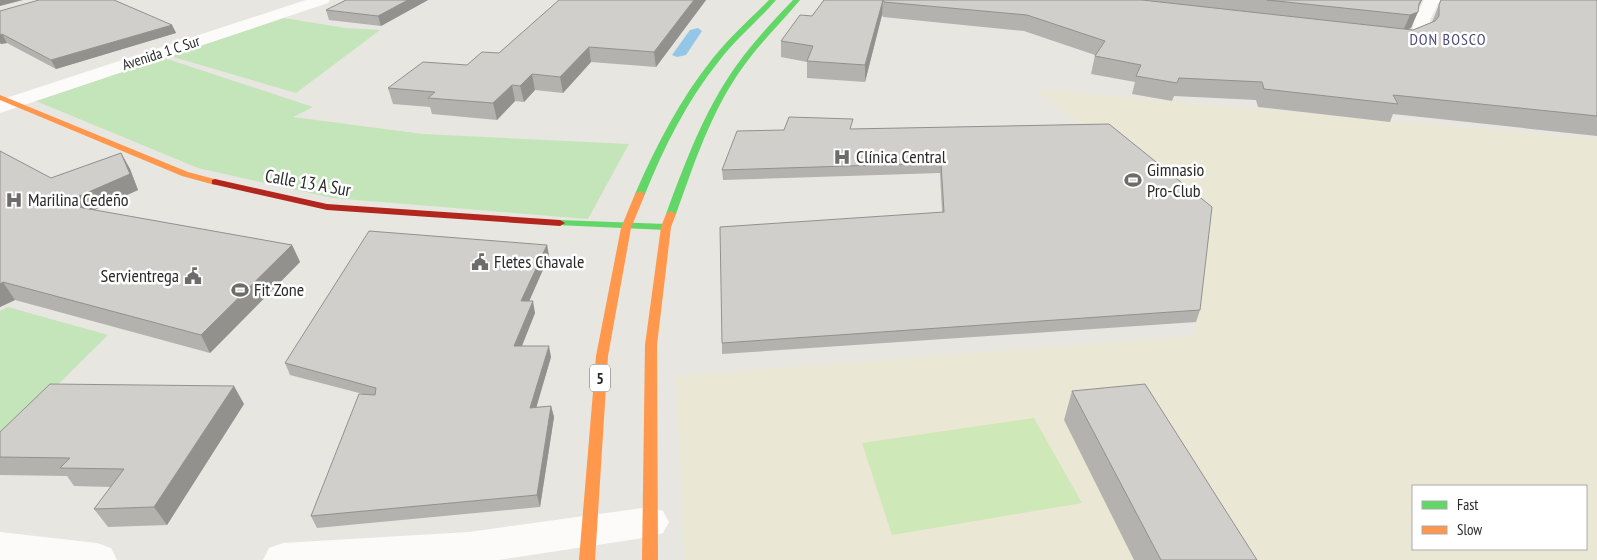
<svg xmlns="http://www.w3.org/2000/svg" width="1597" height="560" font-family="'PT Sans Narrow',sans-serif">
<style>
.education{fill:#ebe7d5;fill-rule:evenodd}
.green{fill:#c4e4b9}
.pitch{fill:#cee8b7}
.water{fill:#94c6e8}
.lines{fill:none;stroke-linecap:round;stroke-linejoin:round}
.street{fill:#fcfbfa;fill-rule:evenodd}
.fast{fill:#63d668;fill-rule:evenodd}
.slow{fill:#ff974d;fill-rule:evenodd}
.jam{fill:#b3261e;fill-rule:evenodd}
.wall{fill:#b4b2af}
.shaded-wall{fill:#92918e}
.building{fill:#d1cfcb;stroke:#92918e}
.labels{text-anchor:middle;stroke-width:5;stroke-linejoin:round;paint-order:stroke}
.far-street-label{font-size:15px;fill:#2a2a2a;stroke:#fff}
.far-neighbourhood-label{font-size:16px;letter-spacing:1px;fill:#4b4c7a;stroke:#fff}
.shield{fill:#fff;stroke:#6a6a6a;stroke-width:1}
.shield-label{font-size:16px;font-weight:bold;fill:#2a2a2a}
.poi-label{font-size:18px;fill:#2a2a2a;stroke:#fff;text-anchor:start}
.street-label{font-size:18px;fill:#2a2a2a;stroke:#fff}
</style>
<rect width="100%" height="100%" fill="#e8e6e0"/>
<path class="education" d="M 1034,89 L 1597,139 L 1597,560 L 685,560 L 676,376 L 1194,336 L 1208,217 ZM 1413,486 L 1586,486 L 1586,549 L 1413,549 Z"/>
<path class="green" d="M 284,18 L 345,28 L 380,30 L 296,93 L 170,56 Z
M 164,58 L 313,107 L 293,117 L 423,134 L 629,144 L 588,219 L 332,198 L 198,168 L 36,101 Z
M 8,307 L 108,335 L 0,442 L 0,311 Z"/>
<path class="pitch" d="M 1034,418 L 1082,503 L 892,535 L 862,443 Z"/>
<path class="water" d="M 698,28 L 702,31 L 686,55 L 677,57 L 672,55 L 690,30 Z"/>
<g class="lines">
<path class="street" d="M 306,0 L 330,0 L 328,3 L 0,113 L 0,100 Z
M 1424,0 L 1440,0 L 1430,20 L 1430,31 L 1427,35 L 1406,44 L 1384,41 L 1381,37 L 1384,33 C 1395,31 1402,34 1413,29 L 1414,20 Z
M 650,507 L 663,511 L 669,522 L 663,533 L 650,537 L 498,560 L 263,560 L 269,548 L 283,543 L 469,532 Z
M 0,532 L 97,543 L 111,548 L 117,560 L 0,560 Z"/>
<path class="fast" d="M 769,0 L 776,0 C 758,21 736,39 719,61 C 687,101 664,147 645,194 L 640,197 L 637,196 L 635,194 C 656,146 680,99 713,58 C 730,37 750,19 769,0 Z
M 793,0 L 800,0 C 781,23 760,43 743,67 C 711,111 694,164 676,214 L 671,217 L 667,216 L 666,214 C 685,163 704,111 736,66 C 753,42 773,21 793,0 Z
M 560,220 L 666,224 L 671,227 L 666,230 L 556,225 L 555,223 Z"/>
<path class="slow" d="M 0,95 L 188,172 L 218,180 L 220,182 L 215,185 L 182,176 L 0,100 Z
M 640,191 L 645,194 L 631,228 L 608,356 L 595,560 L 579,560 L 596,356 L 621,228 L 635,194 Z
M 671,211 L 676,214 L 671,227 L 657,345 L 658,560 L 642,560 L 645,345 L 661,227 L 666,214 Z"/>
<path class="jam" d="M 215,179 L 327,204 L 560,220 L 565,223 L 560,226 L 327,210 L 212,184 L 212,180 Z"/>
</g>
<path class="wall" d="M 346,0 L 428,0 L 381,26 L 329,20 L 326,10 Z
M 559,0 L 706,0 L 656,67 L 591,62 L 563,93 L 535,90 L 524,102 L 515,101 L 497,120 L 432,114 L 430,107 L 393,104 L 388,88 L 467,65 L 499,53 Z
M 824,0 L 1422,0 L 1419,6 L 1411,28 L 1408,29 L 1413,30 L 1432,22 L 1441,0 L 1597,0 L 1597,136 L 1393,114 L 1390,122 L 1258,107 L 1256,100 L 1174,96 L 1172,101 L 1132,94 L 1135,82 L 1091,74 L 1095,55 L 1024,31 L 883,17 L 882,15 L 865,82 L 807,78 L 807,62 L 781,57 L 781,41 L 812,16 Z
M 0,11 L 172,25 L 176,33 L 56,69 L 7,43 L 1,44 L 0,44 Z
M 1109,124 L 1200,310 L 1196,322 L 722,354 L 722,343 L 942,212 L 940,173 L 723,180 L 722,170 L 853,129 Z
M 0,151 L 51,178 L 121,153 L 130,169 L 138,190 L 94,210 L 292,245 L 300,262 L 210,353 L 15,300 L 0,307 Z
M 547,245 L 549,256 L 529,301 L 535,313 L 522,346 L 551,357 L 536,407 L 551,406 L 554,417 L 540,507 L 317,528 L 311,516 L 363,394 L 290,375 L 285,363 Z
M 1072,391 L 1257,560 L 1134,560 L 1064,420 Z
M 244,404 L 167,525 L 108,527 L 94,509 L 111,487 L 74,486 L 67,476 L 0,475 L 0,432 Z"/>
<path class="shaded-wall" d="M 0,0 L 23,0 L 0,6 Z
M 408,0 L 428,0 L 381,26 L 378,16 Z
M 694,0 L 706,0 L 656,67 L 654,52 Z
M 883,0 L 882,15 L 865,82 L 865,65 Z
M 1421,0 L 1422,0 L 1415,13 L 1418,12 L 1411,28 L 1403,31 L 1410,15 Z
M 172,25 L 176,33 L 56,69 L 51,60 Z
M 2,34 L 7,43 L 1,44 L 0,42 L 0,35 Z
M 589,47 L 591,62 L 563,93 L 560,77 Z
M 532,74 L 535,90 L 524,102 L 520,86 Z
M 512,85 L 515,101 L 497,120 L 493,103 Z
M 121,153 L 130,169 L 138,190 L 70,221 L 61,204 Z
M 292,245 L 300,262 L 210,353 L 201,335 Z
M 547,245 L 549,256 L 524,313 L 521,301 Z
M 3,282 L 15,300 L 0,307 L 0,284 Z
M 533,301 L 535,313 L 517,358 L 514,346 Z
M 549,346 L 551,357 L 533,419 L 530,408 Z
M 234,386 L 244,404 L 167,525 L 154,507 Z
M 551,406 L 554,417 L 540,507 L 537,495 Z"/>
<path class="building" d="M 39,0 L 114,0 L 172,25 L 51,60 L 2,34 L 0,35 L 0,11 Z
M 346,0 L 408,0 L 378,16 L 326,10 Z
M 559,0 L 694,0 L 654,52 L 589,47 L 560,77 L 532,74 L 520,86 L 512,85 L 493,103 L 428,98 L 435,92 L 388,88 L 423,62 L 467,65 L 482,52 L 499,53 Z
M 824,0 L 883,0 L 865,65 L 807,61 L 813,46 L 781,41 L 800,15 L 812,16 Z
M 883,0 L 1142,0 L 1413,30 L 1435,21 L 1439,16 L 1439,5 L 1441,0 L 1597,0 L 1597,116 L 1393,95 L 1398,104 L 1264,89 L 1262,82 L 1179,78 L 1177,83 L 1136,76 L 1141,65 L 1095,56 L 1105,41 L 1027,15 L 884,2 Z
M 1267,0 L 1421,0 L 1419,4 L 1418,12 L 1410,15 Z
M 789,117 L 853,119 L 850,129 L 1109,124 L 1212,207 L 1200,310 L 722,343 L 720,227 L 944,212 L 941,163 L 722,170 L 737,131 L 784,130 Z
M 0,151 L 51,178 L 121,153 L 130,174 L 61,204 L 292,245 L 201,335 L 3,282 L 0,284 Z
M 369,231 L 547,245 L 521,301 L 533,301 L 514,346 L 549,346 L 530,408 L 551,406 L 537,495 L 311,516 L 359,394 L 375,395 L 376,388 L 285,363 Z
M 50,384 L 234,386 L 154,507 L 94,509 L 124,469 L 60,468 L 70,458 L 0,457 L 0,432 Z
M 1145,384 L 1257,560 L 1161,560 L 1072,391 Z"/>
<defs>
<g id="hospital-bare" transform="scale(1.35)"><path d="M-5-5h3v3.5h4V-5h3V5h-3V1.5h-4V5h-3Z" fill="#6c6c6a" stroke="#fff" stroke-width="2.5" paint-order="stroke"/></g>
<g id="stadium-bare" transform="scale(1.35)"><path d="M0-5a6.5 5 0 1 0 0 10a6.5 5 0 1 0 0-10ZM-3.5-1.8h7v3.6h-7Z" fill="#6c6c6a" stroke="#fff" stroke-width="2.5" paint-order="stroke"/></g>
<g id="civic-bare" transform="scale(1.35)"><path d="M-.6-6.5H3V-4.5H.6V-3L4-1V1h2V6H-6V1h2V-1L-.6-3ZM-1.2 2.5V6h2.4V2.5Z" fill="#6c6c6a" stroke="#fff" stroke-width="2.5" paint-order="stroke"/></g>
</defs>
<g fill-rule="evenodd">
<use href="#hospital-bare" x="842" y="157"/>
<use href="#stadium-bare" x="1133" y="180"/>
<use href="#hospital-bare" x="14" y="200"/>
<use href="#civic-bare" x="480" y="262"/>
<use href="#civic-bare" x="193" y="276"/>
<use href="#stadium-bare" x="240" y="290"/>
</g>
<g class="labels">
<g class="far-street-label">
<text transform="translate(161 53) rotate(-18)" y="5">Avenida 1 C Sur</text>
</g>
<g class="far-neighbourhood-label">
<text x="1448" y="45">DON BOSCO</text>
</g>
<rect class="shield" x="590" y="364.5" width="20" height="27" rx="4"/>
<g class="shield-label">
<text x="600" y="384">5</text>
</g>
<g class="poi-label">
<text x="856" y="163">Clínica Central</text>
<text x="1147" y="176">Gimnasio<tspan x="1147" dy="21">Pro-Club</tspan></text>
<text x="28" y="206">Marilina Cedeño</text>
<text x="494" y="268">Fletes Chavale</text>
<text x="179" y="282" text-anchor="end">Servientrega</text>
<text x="254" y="296">Fit Zone</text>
</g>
<g class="street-label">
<text transform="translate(308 183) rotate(10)" y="6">Calle 13 A Sur</text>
</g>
</g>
<rect x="1412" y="485" width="175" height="65" fill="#ffffff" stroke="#aaaaaa"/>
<rect x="1422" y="501" width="25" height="8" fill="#63d668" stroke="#aaaaaa"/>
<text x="1457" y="510" font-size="15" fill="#2a2a2a">Fast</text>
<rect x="1422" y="526" width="25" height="8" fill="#ff974d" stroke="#aaaaaa"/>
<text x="1457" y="535" font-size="15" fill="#2a2a2a">Slow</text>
</svg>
